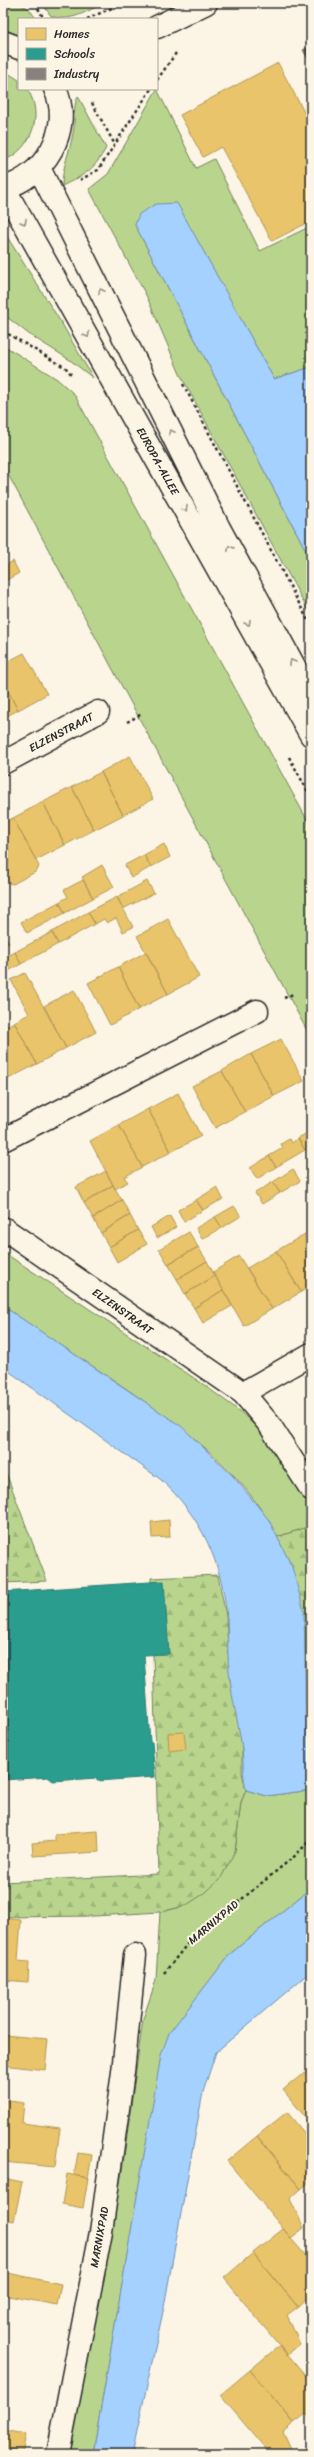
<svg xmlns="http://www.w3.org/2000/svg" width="314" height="2457" font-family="Sriracha,sans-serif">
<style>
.green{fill:#b9d58d;stroke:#72805c}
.forest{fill:url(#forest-firs);stroke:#72805c}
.water{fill:#a4d1ff;stroke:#748faa}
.homes{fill:#e9c46a;stroke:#b09657}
.schools{fill:#2a9d8f;stroke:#2a7b71}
.industry{fill:#8a817c;stroke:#6e6764}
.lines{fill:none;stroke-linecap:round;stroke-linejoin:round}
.minor-casing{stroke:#2b2b2b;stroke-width:25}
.tertiary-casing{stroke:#2b2b2b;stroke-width:25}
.secondary-casing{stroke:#2b2b2b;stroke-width:25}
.path{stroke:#2b2b2b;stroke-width:2.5;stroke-dasharray:3 3;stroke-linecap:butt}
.minor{stroke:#fcf5e5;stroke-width:22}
.tertiary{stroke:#fcf5e5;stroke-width:22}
.secondary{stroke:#fcf5e5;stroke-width:22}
.oneway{stroke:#949088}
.labels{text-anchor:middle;stroke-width:4;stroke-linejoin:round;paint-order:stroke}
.street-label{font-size:11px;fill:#2b2b2b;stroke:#fcf5e5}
</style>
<defs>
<pattern id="forest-firs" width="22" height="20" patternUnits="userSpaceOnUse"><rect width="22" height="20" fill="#b9d58d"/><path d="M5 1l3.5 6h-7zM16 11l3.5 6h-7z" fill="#9fb77a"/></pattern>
</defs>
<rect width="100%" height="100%" fill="#fcf5e5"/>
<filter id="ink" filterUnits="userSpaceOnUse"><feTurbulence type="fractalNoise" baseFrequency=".025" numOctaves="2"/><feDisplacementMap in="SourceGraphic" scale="8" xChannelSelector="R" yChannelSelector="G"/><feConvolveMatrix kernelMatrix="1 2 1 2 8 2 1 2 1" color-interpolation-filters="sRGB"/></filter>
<g filter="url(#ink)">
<path class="green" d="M 9,3 C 23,3 29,7 36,19 L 19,19 L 19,35 L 3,29 L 3,6 Z
M 42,3 L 104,3 C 87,11 70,23 51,16 Z
M 3,70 L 19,80 L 19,89 L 27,89 C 45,115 31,150 3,161 Z
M 157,89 L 196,168 L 214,159 L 260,251 L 311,226 L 311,367 L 274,379 L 177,204 L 135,225 L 311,560 L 311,616 L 180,374 L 147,297 L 89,189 L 108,174 Z
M 78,96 L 106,148 C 93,171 86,174 62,186 C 62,167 70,152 73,133 C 76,120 72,109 78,96 Z
M 4,232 L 62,324 L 93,378 L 70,360 L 30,335 L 3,314 Z
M 3,345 L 57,379 L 74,394 L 311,827 L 311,1038 L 3,465 Z
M 3,1252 L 200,1382 L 241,1412 L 266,1437 L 311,1507 L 311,1526 L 277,1537 C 242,1466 172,1420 109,1377 C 74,1354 38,1330 3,1306 Z
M 246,1790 L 267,1796 L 311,1790 L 311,1888 L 230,1954 L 169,2034 L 161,2058 L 93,2454 L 70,2454 L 122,2171 L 143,2019 L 156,1980 L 160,1912 L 185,1906 L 235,1851 L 241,1802 Z"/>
<path class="forest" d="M 3,1465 L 47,1581 L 3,1583 Z
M 311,1526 L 311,1732 L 292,1567 L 277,1537 Z
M 218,1575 L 226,1616 L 230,1679 L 242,1743 L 242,1773 L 246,1790 L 241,1802 L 235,1851 L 221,1878 L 205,1893 L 185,1906 L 160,1912 L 95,1916 L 3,1917 L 3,1882 L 159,1874 L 151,1578 Z"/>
<path class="water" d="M 177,203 L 274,379 L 311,367 L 311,560 L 135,225 L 139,214 L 156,204 Z
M 3,1306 L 181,1426 L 233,1476 L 269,1520 L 292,1567 L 304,1611 L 306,1704 L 311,1732 L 311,1790 L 267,1796 L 246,1790 C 242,1774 244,1758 241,1742 C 238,1721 232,1700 230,1679 C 227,1659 228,1638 227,1618 C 222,1562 201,1516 160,1479 L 3,1367 Z
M 311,1888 L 311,1971 L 216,2052 L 203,2092 L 164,2307 L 132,2454 L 93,2454 L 161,2055 L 169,2033 L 230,1954 Z"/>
<path class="homes" d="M 278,63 L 311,125 L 311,221 L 272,241 L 221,147 L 203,157 L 180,115 Z
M 13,561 L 19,573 L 3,582 L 3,567 Z
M 3,596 L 8,606 L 3,609 Z
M 24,653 L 47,694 L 18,710 L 3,682 L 3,664 Z
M 3,682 L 18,710 L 3,718 Z
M 130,756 L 153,799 L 123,815 L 101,772 Z
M 101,772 L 123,815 L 94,830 L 72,787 Z
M 72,787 L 94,830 L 65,845 L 43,802 Z
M 43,802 L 65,845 L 36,860 L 13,818 Z
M 13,818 L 39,866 L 37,871 L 13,884 L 9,883 L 3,871 L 3,823 Z
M 164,844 L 170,857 L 151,867 L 144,855 Z
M 144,855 L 151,867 L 131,878 L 125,865 Z
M 102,865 L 114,887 L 93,898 L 82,877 Z
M 83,880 L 93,898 L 65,913 L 59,902 L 68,897 L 64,890 Z
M 147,881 L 154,893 L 123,909 L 117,897 Z
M 117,897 L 133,927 L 123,932 L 116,918 L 107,923 L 104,919 L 95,924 L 88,912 Z
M 59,902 L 65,913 L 27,933 L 21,922 Z
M 88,912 L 95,924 L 58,944 L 52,932 Z
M 168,919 L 199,977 L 168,994 L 137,936 Z
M 3,931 L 9,943 L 3,946 Z
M 52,932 L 58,944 L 21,964 L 15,952 Z
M 15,952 L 21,964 L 3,974 L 3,959 Z
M 146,952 L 168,994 L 139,1009 L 118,967 Z
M 118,967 L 139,1009 L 110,1025 L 88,983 Z
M 25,973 L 66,1048 L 37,1064 L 14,1022 L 29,1014 L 11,980 Z
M 74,990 L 96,1032 L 66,1048 L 44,1006 Z
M 14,1022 L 37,1064 L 8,1079 L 3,1070 L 3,1028 Z
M 281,1039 L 304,1081 L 274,1096 L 251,1054 Z
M 251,1054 L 274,1096 L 245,1112 L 222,1071 Z
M 3,1070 L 8,1079 L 3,1082 Z
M 222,1071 L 245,1112 L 215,1128 L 192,1086 Z
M 178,1093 L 201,1136 L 171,1152 L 148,1109 Z
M 148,1109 L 171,1152 L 142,1167 L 119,1125 Z
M 119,1125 L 142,1167 L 124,1177 L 128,1182 L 115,1189 L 90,1141 Z
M 311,1131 L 311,1146 L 305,1150 L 298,1138 Z
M 298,1138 L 305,1150 L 276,1167 L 269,1156 L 283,1148 L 281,1144 L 289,1139 L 292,1143 Z
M 269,1156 L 276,1167 L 257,1179 L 250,1168 Z
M 293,1169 L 300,1181 L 280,1193 L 273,1182 Z
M 106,1171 L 113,1185 L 84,1203 L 76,1187 Z
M 273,1182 L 280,1193 L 262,1204 L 255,1193 Z
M 113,1185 L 122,1200 L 93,1218 L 84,1203 Z
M 217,1187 L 223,1199 L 203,1210 L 196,1200 Z
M 122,1200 L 130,1215 L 101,1233 L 93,1218 Z
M 196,1200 L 203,1210 L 184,1222 L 178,1210 Z
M 234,1206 L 241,1216 L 222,1228 L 215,1217 Z
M 130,1215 L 138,1230 L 109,1247 L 101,1233 Z
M 170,1216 L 176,1227 L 157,1238 L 151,1227 Z
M 215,1217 L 222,1228 L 202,1239 L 196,1228 Z
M 138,1230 L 147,1244 L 117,1262 L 109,1247 Z
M 311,1230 L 311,1244 L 305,1234 Z
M 189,1232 L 198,1247 L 168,1264 L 159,1249 Z
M 305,1234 L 311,1244 L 311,1286 L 301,1292 L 276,1251 Z
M 198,1247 L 207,1261 L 177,1279 L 168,1264 Z
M 276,1251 L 301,1292 L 272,1309 L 247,1268 Z
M 239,1256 L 272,1309 L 244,1326 L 213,1272 Z
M 207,1261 L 215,1276 L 185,1294 L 177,1279 Z
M 215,1276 L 223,1290 L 194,1308 L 185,1294 Z
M 223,1290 L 232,1306 L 203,1323 L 194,1308 Z
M 169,1520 L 170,1537 L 152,1538 L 151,1522 Z
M 184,1732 L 186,1749 L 169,1751 L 168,1733 Z
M 98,1831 L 99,1852 L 33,1856 L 32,1843 L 55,1841 L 55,1834 Z
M 3,1918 L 21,1920 L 18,1961 L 29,1962 L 28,1982 L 3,1980 Z
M 3,2016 L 5,2016 L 4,2035 L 48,2039 L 45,2070 L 3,2065 Z
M 311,2067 L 311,2124 L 283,2090 Z
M 3,2100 L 24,2103 L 22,2123 L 60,2128 L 55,2167 L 3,2162 Z
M 287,2112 L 311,2141 L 311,2181 L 301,2189 L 257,2136 Z
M 257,2136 L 301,2189 L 290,2199 L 304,2228 L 291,2238 L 227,2161 Z
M 78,2153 L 92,2155 L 88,2178 L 74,2175 Z
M 67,2174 L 88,2178 L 83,2208 L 62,2204 Z
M 3,2178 L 22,2182 L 14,2221 L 3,2219 Z
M 283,2229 L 311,2262 L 311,2299 L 309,2297 L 298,2307 L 253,2253 Z
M 253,2253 L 298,2307 L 287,2315 L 300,2344 L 287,2355 L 224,2278 Z
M 3,2272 L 61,2284 L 57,2305 L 3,2295 Z
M 280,2345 L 311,2382 L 311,2418 L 306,2414 L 294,2423 L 250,2370 Z
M 250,2370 L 294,2423 L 283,2432 L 293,2454 L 270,2454 L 220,2395 Z
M 3,2430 L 26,2434 L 22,2454 L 3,2451 Z"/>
<path class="schools" d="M 164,1581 L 169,1654 L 144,1655 L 150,1742 L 152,1742 L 155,1777 L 97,1781 L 97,1778 L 53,1781 L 48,1777 L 3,1780 L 3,1592 Z"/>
<path class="industry" d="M 311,46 L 311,64 L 303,50 Z"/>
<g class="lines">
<g class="minor-casing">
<path id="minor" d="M 3,763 L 98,712
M 3,1140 L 257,1011
M 3,1228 L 243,1393 L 269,1424 L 311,1489
M 243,1393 L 311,1354
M 58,2454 L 101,2232 L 123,2072 L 135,1955"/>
</g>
<g class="tertiary-casing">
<path id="tertiary" d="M 157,27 L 206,3"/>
</g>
<g class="secondary-casing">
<path id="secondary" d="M 3,42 L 19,48
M 39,168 L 219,528 L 311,697
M 3,188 C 44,178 74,129 55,89
M 4,188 L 311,735"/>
</g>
<path class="path" d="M 35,3 L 44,19
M 87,19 L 123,3
M 157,80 L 176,53
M 92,103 L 114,143
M 80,180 L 98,170 L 151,89
M 3,331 L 66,368 L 71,374
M 183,384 L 311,626
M 127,722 L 142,714
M 289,757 L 311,797
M 284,998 L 293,994
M 164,1973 L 188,1943 L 296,1855 L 311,1839"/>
<use href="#minor" class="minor"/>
<use href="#tertiary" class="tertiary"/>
<use href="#secondary" class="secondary"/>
</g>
<defs><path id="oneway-chevron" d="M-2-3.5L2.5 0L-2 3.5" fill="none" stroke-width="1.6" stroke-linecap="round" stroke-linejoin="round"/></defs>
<g class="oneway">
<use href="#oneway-chevron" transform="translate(24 222) rotate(60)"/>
<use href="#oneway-chevron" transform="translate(101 291) rotate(-117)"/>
<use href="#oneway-chevron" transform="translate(87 335) rotate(61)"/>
<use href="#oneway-chevron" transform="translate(171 432) rotate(-117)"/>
<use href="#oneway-chevron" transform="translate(185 509) rotate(61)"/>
<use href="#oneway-chevron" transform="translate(230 548) rotate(-119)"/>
<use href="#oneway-chevron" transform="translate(248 623) rotate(61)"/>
<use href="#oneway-chevron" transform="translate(292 662) rotate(-119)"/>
</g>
</g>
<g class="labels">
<g class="street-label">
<text transform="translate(158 461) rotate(61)" y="4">EUROPA-ALLEE</text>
<text transform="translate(61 732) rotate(-28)" y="4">ELZENSTRAAT</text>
<text transform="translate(123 1311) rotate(35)" y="4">ELZENSTRAAT</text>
<text transform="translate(213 1922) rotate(-40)" y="4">MARNIXPAD</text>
<text transform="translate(99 2237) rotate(-80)" y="4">MARNIXPAD</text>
</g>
</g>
<rect width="314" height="2457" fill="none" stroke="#fcf5e5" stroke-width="16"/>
<rect x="8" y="8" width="298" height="2441" fill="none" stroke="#2b2b2b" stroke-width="1.5" filter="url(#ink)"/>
<rect x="18" y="18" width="140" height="72" fill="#fcf5e5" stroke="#a8a49b"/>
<rect x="26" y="28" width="20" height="12" fill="#e9c46a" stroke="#a8a49b"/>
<text x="54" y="38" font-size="12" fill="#2b2b2b">Homes</text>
<rect x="26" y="48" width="20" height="12" fill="#2a9d8f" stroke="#a8a49b"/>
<text x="54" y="58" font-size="12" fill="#2b2b2b">Schools</text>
<rect x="26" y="68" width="20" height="12" fill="#8a817c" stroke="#a8a49b"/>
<text x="54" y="78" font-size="12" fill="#2b2b2b">Industry</text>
</svg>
